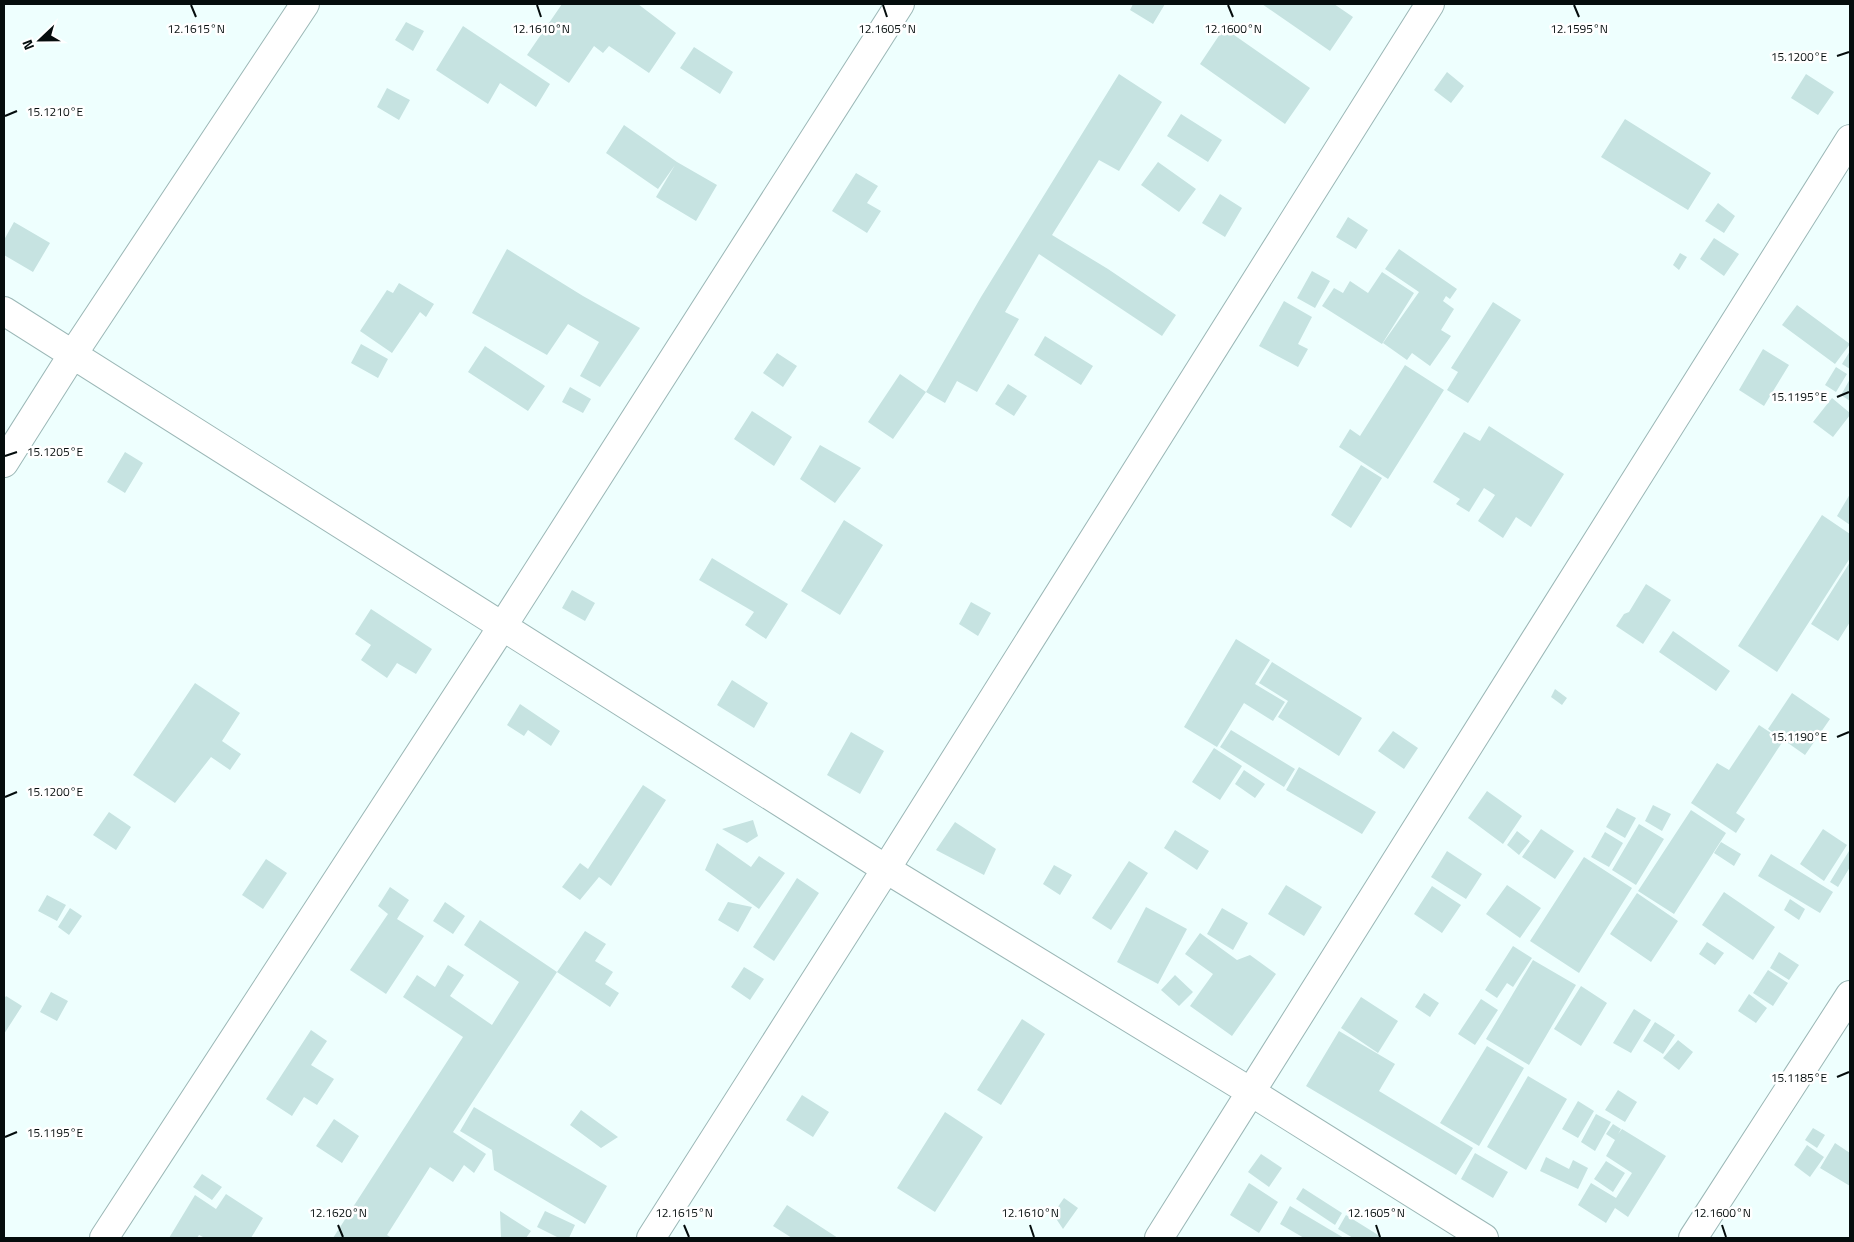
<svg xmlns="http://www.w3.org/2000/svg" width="1854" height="1242" font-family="'Titillium Web',sans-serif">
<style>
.building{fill:#c6e3e1}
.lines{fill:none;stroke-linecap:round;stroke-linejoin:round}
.street-casing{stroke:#9bb7b6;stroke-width:30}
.street{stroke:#fff;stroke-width:28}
.ticks{fill:none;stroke:#050d0d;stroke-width:2}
.ticks-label{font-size:12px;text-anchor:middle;fill:#050d0d;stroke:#fff;stroke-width:5;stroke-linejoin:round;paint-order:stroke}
</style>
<rect width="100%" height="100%" fill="#eefffe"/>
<path class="building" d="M 562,4 L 638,4 L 676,33 L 649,73 L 609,46 L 603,53 L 594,46 L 569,83 L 527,55 Z
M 1133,4 L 1165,4 L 1153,24 L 1130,10 Z
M 1262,4 L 1334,4 L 1353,17 L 1330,51 Z
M 406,22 L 424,31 L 413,51 L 395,40 Z
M 463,26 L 550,84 L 536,107 L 500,83 L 488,104 L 436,70 Z
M 1224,28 L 1310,88 L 1285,124 L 1200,64 Z
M 694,47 L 733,72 L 720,94 L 680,68 Z
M 1447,72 L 1464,86 L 1451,103 L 1434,90 Z
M 1119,74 L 1162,102 L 1119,171 L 1099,160 L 1052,235 L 1108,269 L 1176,315 L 1162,336 L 1039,254 L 1005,312 L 1019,319 L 977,392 L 957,381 L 945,403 L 926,392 L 981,297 Z
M 1806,74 L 1834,92 L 1818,115 L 1791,98 Z
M 387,88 L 410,100 L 399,120 L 377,107 Z
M 1181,114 L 1222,140 L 1208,162 L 1167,136 Z
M 1625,119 L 1711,173 L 1688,210 L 1601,157 Z
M 624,125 L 677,162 L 717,185 L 696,221 L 656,197 L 675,165 L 658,189 L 606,153 Z
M 1158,162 L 1196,189 L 1179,212 L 1141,185 Z
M 856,173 L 878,186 L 867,203 L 881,211 L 867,233 L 832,211 Z
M 1220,194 L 1242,208 L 1225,237 L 1202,223 Z
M 1718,203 L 1735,216 L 1724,233 L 1705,221 Z
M 1348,217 L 1368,230 L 1356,249 L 1336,237 Z
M 14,222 L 50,243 L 33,272 L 4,255 L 4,240 Z
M 1714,238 L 1739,254 L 1724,276 L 1700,259 Z
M 507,249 L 583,296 L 640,328 L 600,387 L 580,376 L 599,342 L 568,324 L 547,355 L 472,313 Z
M 1399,249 L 1457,289 L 1450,299 L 1446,296 L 1443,301 L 1454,309 L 1441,330 L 1451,336 L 1430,366 L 1412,353 L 1407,360 L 1383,343 L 1419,292 L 1385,269 Z
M 1680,253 L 1687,257 L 1679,270 L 1673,265 Z
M 1312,271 L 1330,281 L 1315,308 L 1297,298 Z
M 1382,272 L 1414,293 L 1382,344 L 1322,306 L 1334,288 L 1343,293 L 1350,281 L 1368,293 Z
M 399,283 L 434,304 L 426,317 L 420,312 L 392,353 L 360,331 L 387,290 L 393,293 Z
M 1284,301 L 1312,317 L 1298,344 L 1308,349 L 1298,367 L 1259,346 Z
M 1493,302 L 1521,320 L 1468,403 L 1447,390 L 1458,372 L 1451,368 Z
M 1797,305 L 1850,344 L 1835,364 L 1782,325 Z
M 1045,336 L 1093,366 L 1081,385 L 1034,355 Z
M 361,344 L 388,359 L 378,378 L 351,363 Z
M 485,346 L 545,386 L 528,411 L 468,372 Z
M 1763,349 L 1789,365 L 1764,406 L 1739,390 Z
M 1850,351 L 1850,369 L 1842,364 Z
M 777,353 L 797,366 L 783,387 L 763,373 Z
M 1405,365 L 1444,390 L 1388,479 L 1339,447 L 1350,429 L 1360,436 Z
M 1836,367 L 1847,374 L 1836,392 L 1825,385 Z
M 900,374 L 926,392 L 893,439 L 868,422 Z
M 1850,379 L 1850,401 L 1841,395 Z
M 1008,384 L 1027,396 L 1014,416 L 995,404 Z
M 570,387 L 591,399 L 583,413 L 562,402 Z
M 1832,398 L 1850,413 L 1850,415 L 1833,437 L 1813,422 Z
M 752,411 L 792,437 L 774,466 L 734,439 Z
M 1489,426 L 1564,474 L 1531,527 L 1516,517 L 1503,538 L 1478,521 L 1495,495 L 1484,488 L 1469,512 L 1456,504 L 1460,499 L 1433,482 L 1464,432 L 1480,441 Z
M 820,445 L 861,468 L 835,503 L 800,479 Z
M 125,452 L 143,463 L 125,493 L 107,482 Z
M 1361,465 L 1382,478 L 1351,528 L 1331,515 Z
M 1850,494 L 1850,525 L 1837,516 Z
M 1822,515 L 1850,534 L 1850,558 L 1777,672 L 1738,646 Z
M 844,520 L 883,545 L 840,615 L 801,591 Z
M 712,558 L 788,604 L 766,639 L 745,625 L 754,612 L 699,580 Z
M 1850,562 L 1850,622 L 1838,641 L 1811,624 Z
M 1646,584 L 1671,600 L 1643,644 L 1616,626 L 1624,614 L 1629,612 Z
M 572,590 L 595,603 L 585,621 L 562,608 Z
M 971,602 L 991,613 L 978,636 L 959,624 Z
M 371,609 L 432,649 L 416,674 L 397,663 L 387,678 L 361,660 L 371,645 L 355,634 Z
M 1673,631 L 1730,671 L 1716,691 L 1659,652 Z
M 1236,639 L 1270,660 L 1255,684 L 1285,702 L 1273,721 L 1244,703 L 1217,747 L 1184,727 Z
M 1272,662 L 1362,718 L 1339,756 L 1278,717 L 1288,701 L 1259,683 Z
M 732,680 L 768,703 L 754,728 L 717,705 Z
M 195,683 L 240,713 L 222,741 L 241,754 L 230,770 L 211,757 L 175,803 L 133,775 Z
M 1555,689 L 1567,698 L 1562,705 L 1551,697 Z
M 1792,693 L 1830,719 L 1805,755 L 1768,729 Z
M 520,704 L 560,731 L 551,746 L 528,730 L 524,736 L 507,725 Z
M 1759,725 L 1783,741 L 1736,813 L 1745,819 L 1736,833 L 1691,803 L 1717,763 L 1729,770 Z
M 1231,730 L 1295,769 L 1284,787 L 1220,747 Z
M 1393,731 L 1418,748 L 1404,769 L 1378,751 Z
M 851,732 L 884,751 L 860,794 L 827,775 Z
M 1214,748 L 1242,766 L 1220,800 L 1192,782 Z
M 1299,767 L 1376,812 L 1362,834 L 1286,790 Z
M 1244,770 L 1265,784 L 1255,798 L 1235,784 Z
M 643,785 L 666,800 L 611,886 L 599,877 L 580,900 L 562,887 L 580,863 L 588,869 Z
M 1487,791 L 1522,816 L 1503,844 L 1468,818 Z
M 1653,805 L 1671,814 L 1662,831 L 1645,821 Z
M 1617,808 L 1636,818 L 1625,838 L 1606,827 Z
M 1691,810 L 1726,833 L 1674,914 L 1638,891 Z
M 109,812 L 131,827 L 116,850 L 93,835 Z
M 753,820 L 758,836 L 747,843 L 722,829 Z
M 955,822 L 996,849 L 984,875 L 936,850 Z
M 1639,824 L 1664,839 L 1636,885 L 1612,870 Z
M 1541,829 L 1574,851 L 1555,879 L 1522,857 Z
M 1823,829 L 1847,845 L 1824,881 L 1800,864 Z
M 1175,830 L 1209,851 L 1197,870 L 1164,848 Z
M 1517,831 L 1530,841 L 1519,855 L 1507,845 Z
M 1605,832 L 1623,843 L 1609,867 L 1591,857 Z
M 1721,842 L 1741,854 L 1734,866 L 1714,853 Z
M 717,843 L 751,867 L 759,856 L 785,873 L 759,909 L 705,870 Z
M 1447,851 L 1482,874 L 1466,899 L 1431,877 Z
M 1849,851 L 1850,851 L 1850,867 L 1838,887 L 1830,882 Z
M 1771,854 L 1833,892 L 1820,913 L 1758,876 Z
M 1584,857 L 1632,888 L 1579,973 L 1530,941 Z
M 266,859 L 287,873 L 263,909 L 242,895 Z
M 1129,861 L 1148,873 L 1111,930 L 1092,918 Z
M 1054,865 L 1072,875 L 1060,895 L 1043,884 Z
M 797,878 L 819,893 L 774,961 L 753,947 Z
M 1286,885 L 1322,907 L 1304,936 L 1268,914 Z
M 1507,885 L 1541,908 L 1520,938 L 1486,914 Z
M 1432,886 L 1461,905 L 1442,933 L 1414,914 Z
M 390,887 L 409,900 L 397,919 L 424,936 L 386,994 L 350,970 L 388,914 L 378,906 Z
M 1724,892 L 1775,927 L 1753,960 L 1702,925 Z
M 1637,893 L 1678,921 L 1651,962 L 1610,934 Z
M 47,895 L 66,905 L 57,921 L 38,911 Z
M 1790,899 L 1805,909 L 1799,920 L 1784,910 Z
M 445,902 L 465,916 L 453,934 L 433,921 Z
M 728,902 L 752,907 L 738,932 L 718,920 Z
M 1146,907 L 1187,929 L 1158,984 L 1117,962 Z
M 70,908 L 82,916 L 69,935 L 58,927 Z
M 1222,908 L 1248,923 L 1233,950 L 1207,934 Z
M 480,920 L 557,972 L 453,1132 L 486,1154 L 474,1173 L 464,1165 L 453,1182 L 430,1167 L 387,1235 L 392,1238 L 333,1238 L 463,1037 L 403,997 L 417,975 L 435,987 L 448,965 L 464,975 L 450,996 L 492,1025 L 519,982 L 464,945 Z
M 585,931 L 606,944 L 595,961 L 613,972 L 605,984 L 619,993 L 610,1007 L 557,972 Z
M 1200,933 L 1237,960 L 1250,955 L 1276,974 L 1232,1036 L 1190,1006 L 1213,974 L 1185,954 Z
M 1707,942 L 1724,953 L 1715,965 L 1699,954 Z
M 1513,946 L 1532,958 L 1513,987 L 1507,983 L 1497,998 L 1485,990 Z
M 1779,952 L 1799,965 L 1789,980 L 1770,968 Z
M 1533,960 L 1576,985 L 1529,1065 L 1486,1039 Z
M 744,967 L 764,979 L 750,1000 L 731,987 Z
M 1768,970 L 1788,983 L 1773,1006 L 1753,993 Z
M 1175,975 L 1193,992 L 1179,1006 L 1161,990 Z
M 1581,986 L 1607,1003 L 1581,1046 L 1554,1029 Z
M 51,992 L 68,1001 L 57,1021 L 40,1012 Z
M 1424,993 L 1439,1003 L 1430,1017 L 1415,1007 Z
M 1749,994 L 1767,1008 L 1756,1023 L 1738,1011 Z
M 6,996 L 22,1006 L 4,1034 L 4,999 Z
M 1361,997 L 1398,1021 L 1378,1053 L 1341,1028 Z
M 1481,999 L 1498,1010 L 1475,1045 L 1458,1034 Z
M 1634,1009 L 1651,1020 L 1631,1053 L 1613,1043 Z
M 1022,1019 L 1045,1034 L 1001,1105 L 977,1090 Z
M 1655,1022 L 1675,1035 L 1663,1054 L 1643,1041 Z
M 311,1030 L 327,1041 L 311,1065 L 334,1079 L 317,1105 L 304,1097 L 292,1116 L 266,1099 Z
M 1339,1031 L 1395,1064 L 1379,1091 L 1473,1148 L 1456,1175 L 1306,1086 Z
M 1678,1040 L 1693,1052 L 1679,1070 L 1663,1058 Z
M 1487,1046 L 1524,1068 L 1479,1146 L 1440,1123 Z
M 1528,1076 L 1567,1099 L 1526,1170 L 1487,1147 Z
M 1618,1090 L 1637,1102 L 1625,1122 L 1605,1110 Z
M 802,1095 L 829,1112 L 813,1137 L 786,1120 Z
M 1578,1101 L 1594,1111 L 1578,1138 L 1562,1129 Z
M 474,1107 L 607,1186 L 585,1224 L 494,1170 L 492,1150 L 460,1131 Z
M 581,1110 L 618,1137 L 601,1148 L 570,1125 Z
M 945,1112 L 983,1137 L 935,1212 L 897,1188 Z
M 1596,1114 L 1611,1122 L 1595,1151 L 1581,1142 Z
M 334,1119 L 359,1136 L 342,1163 L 316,1146 Z
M 1613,1124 L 1621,1129 L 1618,1134 L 1622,1129 L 1666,1156 L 1628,1217 L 1615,1208 L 1606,1223 L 1578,1205 L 1591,1183 L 1616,1198 L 1632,1173 L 1606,1156 L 1615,1140 L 1606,1134 Z
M 1813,1128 L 1825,1135 L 1817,1148 L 1805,1140 Z
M 1835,1143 L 1850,1153 L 1850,1186 L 1820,1168 Z
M 1807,1145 L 1824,1157 L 1810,1177 L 1794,1165 Z
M 1475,1153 L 1508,1172 L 1493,1198 L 1461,1179 Z
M 1261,1154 L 1282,1168 L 1269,1187 L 1248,1172 Z
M 1546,1157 L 1569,1169 L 1573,1160 L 1588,1168 L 1578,1189 L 1540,1171 Z
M 1606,1161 L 1625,1173 L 1613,1192 L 1594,1179 Z
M 202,1174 L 222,1187 L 212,1200 L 193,1187 Z
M 1249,1183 L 1278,1202 L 1259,1233 L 1230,1215 Z
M 1303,1188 L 1342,1213 L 1335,1225 L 1296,1199 Z
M 226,1194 L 263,1218 L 251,1238 L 205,1238 L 199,1235 L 197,1238 L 169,1238 L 195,1195 L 216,1209 Z
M 1064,1198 L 1078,1208 L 1063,1229 L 1053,1214 Z
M 787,1205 L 838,1238 L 792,1238 L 773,1226 Z
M 1290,1206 L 1344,1238 L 1304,1238 L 1280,1224 Z
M 500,1211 L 531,1231 L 526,1238 L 501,1238 Z
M 545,1211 L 575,1225 L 569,1238 L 559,1238 L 537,1227 Z
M 1346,1215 L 1383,1238 L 1353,1238 L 1338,1229 Z"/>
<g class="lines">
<g class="street-casing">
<path id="street" d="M 4,311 L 886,869 L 1251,1092 L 1484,1238
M 4,463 L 73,354 L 305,4
M 104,1238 L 502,627 L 900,4
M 651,1238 L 886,869 L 1430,4
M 1159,1238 L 1850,139
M 1693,1238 L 1850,995"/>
</g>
<use href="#street" class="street"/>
</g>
<path class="ticks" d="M 191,5 L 196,17M 537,5 L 541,17M 883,5 L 887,17M 1228,5 L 1233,17M 1574,5 L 1579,17M 1837,56 L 1849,52M 5,116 L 17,111M 1837,397 L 1849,392M 5,456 L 17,452M 1837,737 L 1849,732M 5,797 L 17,792M 1837,1077 L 1849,1072M 5,1137 L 17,1132M 338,1225 L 343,1237M 684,1225 L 689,1237M 1030,1225 L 1034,1237M 1376,1225 L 1380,1237M 1722,1225 L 1726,1237"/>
<g class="ticks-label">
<text x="196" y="33">12.1615°N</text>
<text x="541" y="33">12.1610°N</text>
<text x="887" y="33">12.1605°N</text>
<text x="1233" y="33">12.1600°N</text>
<text x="1579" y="33">12.1595°N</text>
<text x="1799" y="61">15.1200°E</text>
<text x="55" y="116">15.1210°E</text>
<text x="1799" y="401">15.1195°E</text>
<text x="55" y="456">15.1205°E</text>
<text x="1799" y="741">15.1190°E</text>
<text x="55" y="796">15.1200°E</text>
<text x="1799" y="1082">15.1185°E</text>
<text x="55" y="1137">15.1195°E</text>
<text x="338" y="1217">12.1620°N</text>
<text x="684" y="1217">12.1615°N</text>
<text x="1030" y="1217">12.1610°N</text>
<text x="1376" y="1217">12.1605°N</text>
<text x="1722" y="1217">12.1600°N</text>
</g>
<rect width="1854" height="1242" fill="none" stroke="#050d0d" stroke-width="10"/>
<g transform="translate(40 40) rotate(248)" stroke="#ffffff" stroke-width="4" paint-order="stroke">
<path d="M0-4L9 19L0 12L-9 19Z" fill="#050d0d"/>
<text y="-8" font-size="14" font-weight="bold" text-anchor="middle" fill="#050d0d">N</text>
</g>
</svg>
